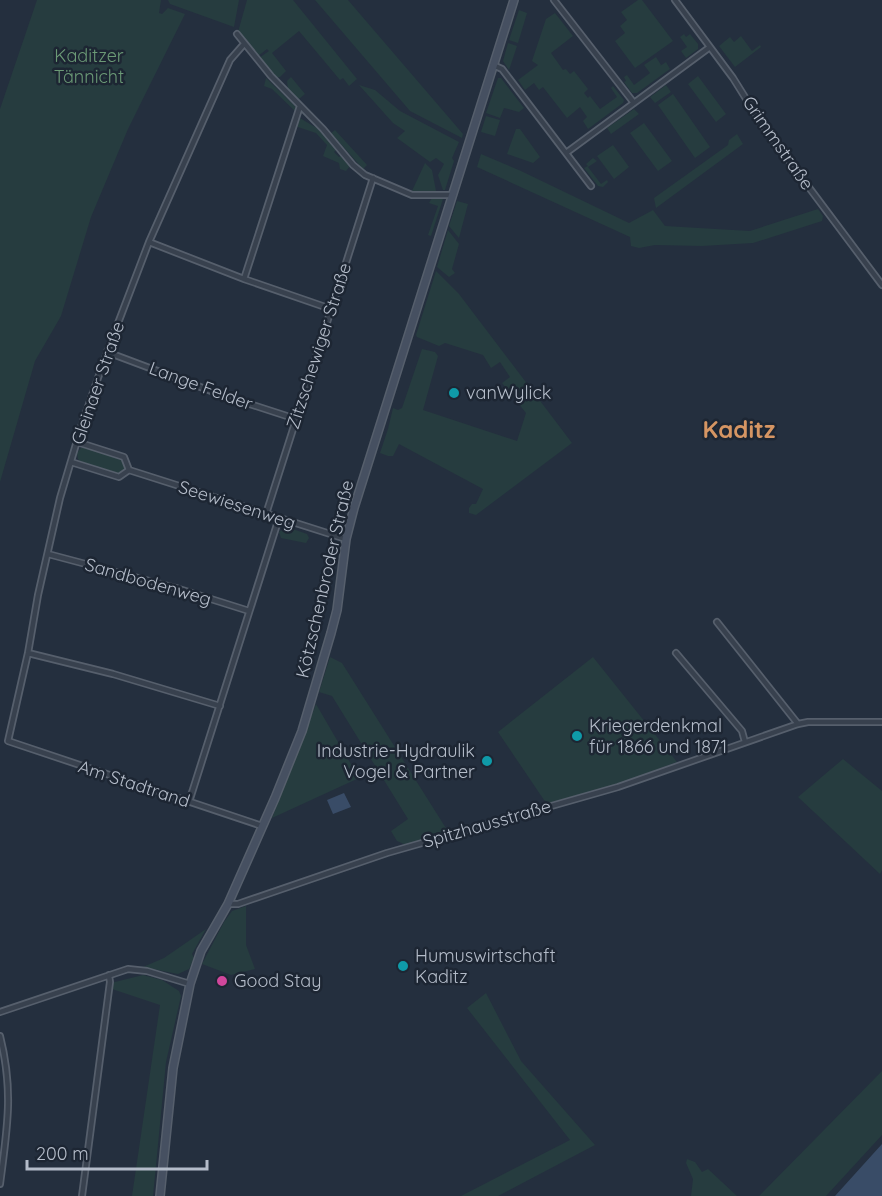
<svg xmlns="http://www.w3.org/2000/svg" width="882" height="1196" font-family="Quicksand,sans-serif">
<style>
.green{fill:#263c3f}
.water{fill:#394c67}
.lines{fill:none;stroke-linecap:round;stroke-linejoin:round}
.street-casing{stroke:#565f6c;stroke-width:8}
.secondary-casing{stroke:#565f6c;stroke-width:10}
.street{stroke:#38414e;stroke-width:4.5}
.secondary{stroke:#465061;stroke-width:7}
.culture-dot{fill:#0f9aa8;stroke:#1d2633;stroke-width:2}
.hotel-dot{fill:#d1479c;stroke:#1d2633;stroke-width:2}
.labels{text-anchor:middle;stroke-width:5;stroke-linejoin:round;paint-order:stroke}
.park-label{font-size:18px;fill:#6b9a76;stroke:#1d2633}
.street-label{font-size:18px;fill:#b4bcc9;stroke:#1d2633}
.poi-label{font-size:18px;fill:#b4bcc9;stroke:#1d2633;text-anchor:start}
.district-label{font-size:24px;font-weight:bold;fill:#d59563;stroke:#1d2633}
</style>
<rect width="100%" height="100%" fill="#242f3e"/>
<path class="green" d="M 37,0 L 161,0 L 159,13 L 162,14 L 168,8 L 185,14 L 128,129 L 91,217 L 61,316 L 35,361 L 0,482 L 0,109 Z
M 168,0 L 239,0 L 234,27 L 170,4 Z
M 247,0 L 293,0 L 357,79 L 349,86 L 343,78 L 340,80 L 299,31 L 272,53 L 286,71 L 280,77 L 275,78 L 259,58 L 269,51 L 267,49 L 258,56 L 238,32 Z
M 315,0 L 348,0 L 463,134 L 462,138 L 410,111 Z
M 638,0 L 642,0 L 673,41 L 635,68 L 615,41 L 625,33 L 620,26 L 627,20 L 621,12 Z
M 519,10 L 527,13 L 518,43 L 509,40 Z
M 555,13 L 573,36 L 551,53 L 563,70 L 566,69 L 570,74 L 574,71 L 588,89 L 584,93 L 588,98 L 590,96 L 600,109 L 617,97 L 611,88 L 613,86 L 624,100 L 623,103 L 588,129 L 583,121 L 587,117 L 580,107 L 567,118 L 543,87 L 539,90 L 534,83 L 525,90 L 518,80 L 538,65 L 532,61 L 546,19 Z
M 684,34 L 686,37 L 690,34 L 698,44 L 698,49 L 686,58 L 681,51 L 687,47 L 680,37 Z
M 741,36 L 752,51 L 760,45 L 761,47 L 735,67 L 719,46 L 730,37 L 734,42 Z
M 508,43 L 517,46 L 509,70 L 503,61 Z
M 656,57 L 661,65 L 660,66 L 666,62 L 670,69 L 637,93 L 632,93 L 624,82 L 626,81 L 624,77 L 627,75 L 634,85 L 650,73 L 644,65 Z
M 698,76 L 726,114 L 716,122 L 688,84 Z
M 291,77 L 305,94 L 299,99 L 288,90 L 287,81 Z
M 266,78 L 296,107 L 295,111 L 272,89 L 264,86 Z
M 498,78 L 501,78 L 524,108 L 519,112 L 504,108 L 500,118 L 486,113 Z
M 359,85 L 375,90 L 400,111 L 459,142 L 452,158 L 454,161 L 445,190 L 443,190 L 438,175 L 444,164 L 436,158 L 430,162 L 397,138 L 405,131 L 393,123 Z
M 666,85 L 671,92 L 655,103 L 650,97 Z
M 673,94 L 710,147 L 695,158 L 658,105 Z
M 634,109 L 639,114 L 611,134 L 607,128 Z
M 486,116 L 500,120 L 495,136 L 481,132 Z
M 298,117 L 322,131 L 337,149 L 334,152 L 339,157 L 342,155 L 350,166 L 346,171 L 340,169 L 339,163 L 323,156 L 327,145 L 316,133 L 295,126 Z
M 644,123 L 672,161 L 658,171 L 630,133 Z
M 516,129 L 520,129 L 540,157 L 533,163 L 507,154 Z
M 335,130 L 367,165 L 363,169 L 331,133 Z
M 737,134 L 743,144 L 656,208 L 654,198 L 728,145 L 729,140 Z
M 613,145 L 629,167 L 614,179 L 597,156 Z
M 481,154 L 521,171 L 629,223 L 653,210 L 665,226 L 750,231 L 818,209 L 823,216 L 822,221 L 753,243 L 702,246 L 655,245 L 639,248 L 631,246 L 630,237 L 477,167 Z
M 593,158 L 597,161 L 588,167 L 601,184 L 607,180 L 608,182 L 603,187 L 598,186 L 584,168 L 588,166 L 586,164 Z
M 425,163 L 432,170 L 436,191 L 415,192 L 412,191 Z
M 441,197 L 443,199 L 431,236 L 428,235 L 438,206 L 429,203 L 432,198 Z
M 457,201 L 468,204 L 459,238 L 449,226 Z
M 448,230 L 459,244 L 452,269 L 455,273 L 449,277 L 437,267 Z
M 436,271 L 459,294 L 572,443 L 476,515 L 469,513 L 469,508 L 472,504 L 476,504 L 483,489 L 399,444 L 393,456 L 388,456 L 380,453 L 388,429 L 393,408 L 398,410 L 402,408 L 422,349 L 435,352 L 438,356 L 423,410 L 517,441 L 526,413 L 502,383 L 510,377 L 500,362 L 491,368 L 483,355 L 445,343 L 439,346 L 417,337 L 416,335 Z
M 85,447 L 120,458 L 126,464 L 126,470 L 115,475 L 84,465 L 78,459 L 77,453 L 81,448 Z
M 285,528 L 290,528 L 307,534 L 309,538 L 306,543 L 281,538 L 279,532 Z
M 330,657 L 342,663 L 449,833 L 406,845 L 397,841 L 391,831 L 408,819 L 332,696 L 319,692 Z
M 593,657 L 677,762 L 618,784 L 549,803 L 544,800 L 498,732 Z
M 316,704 L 359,778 L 272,818 Z
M 843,759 L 882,791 L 882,870 L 880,874 L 798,797 Z
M 246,906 L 246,945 L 255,969 L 231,975 L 202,964 L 224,922 L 232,911 Z
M 206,929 L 192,954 L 194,958 L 189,969 L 178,974 L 143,967 L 164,958 Z
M 143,975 L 162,980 L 179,991 L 181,996 L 166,1062 L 153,1196 L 132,1196 L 160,1005 L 112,989 L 111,983 Z
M 486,993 L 521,1061 L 595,1145 L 498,1196 L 461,1196 L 570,1140 L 467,1008 Z
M 882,1071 L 882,1135 L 826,1196 L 759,1196 Z
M 687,1159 L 695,1162 L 702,1172 L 708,1169 L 737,1196 L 691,1196 L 693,1179 L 686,1163 Z"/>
<path class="water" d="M 344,793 L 351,807 L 333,814 L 327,800 Z
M 882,1144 L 882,1196 L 835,1196 Z"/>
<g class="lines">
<g class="street-casing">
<path id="street" d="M 554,0 L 634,103
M 675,0 L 733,78 L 763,126 L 882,285
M 237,34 L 271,76 L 323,129 L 353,165 L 365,175 L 412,195 L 452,195
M 244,44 L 230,60 L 149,242 L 107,352 L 82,424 L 60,498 L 38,595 L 28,653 L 8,741 L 262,826
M 493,65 L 502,69 L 591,186
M 566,153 L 710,47
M 149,242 L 244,279 L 331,309
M 244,279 L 300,106
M 107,352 L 219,394 L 296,419
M 71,462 L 119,477 L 129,470 L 124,457 L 77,442
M 129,470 L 346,539
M 266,514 L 373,178
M 48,554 L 176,588 L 249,611
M 717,622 L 798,724
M 28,653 L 113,674 L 220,706
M 676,653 L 742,731 L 745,742
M 189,802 L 279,518
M 228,904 L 238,904 L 387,853 L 618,787 L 798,724 L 808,722 L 882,722
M 0,1012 L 128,969 L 147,971 L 190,984
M 0,1036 C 14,1092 7,1129 0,1184
M 82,1196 L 110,982 L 109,975"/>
</g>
<g class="secondary-casing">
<path id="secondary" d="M 160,1196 L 173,1068 L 190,984 L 201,951 L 228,904 L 275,798 L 302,731 L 331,633 L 337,610 L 346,539 L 354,508 L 514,0"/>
</g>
<use href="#street" class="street"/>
<use href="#secondary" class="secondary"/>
</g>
<g class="culture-dot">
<circle cx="454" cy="393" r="6"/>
<circle cx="577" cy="736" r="6"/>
<circle cx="487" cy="761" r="6"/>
<circle cx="403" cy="966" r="6"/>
</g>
<circle class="hotel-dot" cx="222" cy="981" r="6"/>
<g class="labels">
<g class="park-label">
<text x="89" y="62">Kaditzer<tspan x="89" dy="21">Tännicht</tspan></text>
</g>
<g class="street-label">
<text transform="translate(778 143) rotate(55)" y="6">Grimmstraße</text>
<text transform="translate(319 346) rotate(-72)" y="6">Zitzschewiger Straße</text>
<text transform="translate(98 383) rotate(-71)" y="6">Gleinaer Straße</text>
<text transform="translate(201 386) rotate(20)" y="6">Lange Felder</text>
<text transform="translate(237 505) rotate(18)" y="6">Seewiesenweg</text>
<text transform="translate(325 579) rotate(-77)" y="6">Kötzschenbroder Straße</text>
<text transform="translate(148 582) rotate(16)" y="6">Sandbodenweg</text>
<text transform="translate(134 784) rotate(18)" y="6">Am Stadtrand</text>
<text transform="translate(487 824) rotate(-16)" y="6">Spitzhausstraße</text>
</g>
<g class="poi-label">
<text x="466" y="399">vanWylick</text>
<text x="589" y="732">Kriegerdenkmal<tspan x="589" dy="21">für 1866 und 1871</tspan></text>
<text x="475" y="757" text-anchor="end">Industrie-Hydraulik<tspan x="475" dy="21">Vogel &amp; Partner</tspan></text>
<text x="415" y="962">Humuswirtschaft<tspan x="415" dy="21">Kaditz</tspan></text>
<text x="234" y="987">Good Stay</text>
</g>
<g class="district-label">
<text x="739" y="438">Kaditz</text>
</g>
</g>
<path d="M27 1160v9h180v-9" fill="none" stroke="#b4bcc9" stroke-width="3"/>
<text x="36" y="1160" font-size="18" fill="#b4bcc9" stroke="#1d2633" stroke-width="4.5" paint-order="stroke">200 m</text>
</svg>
